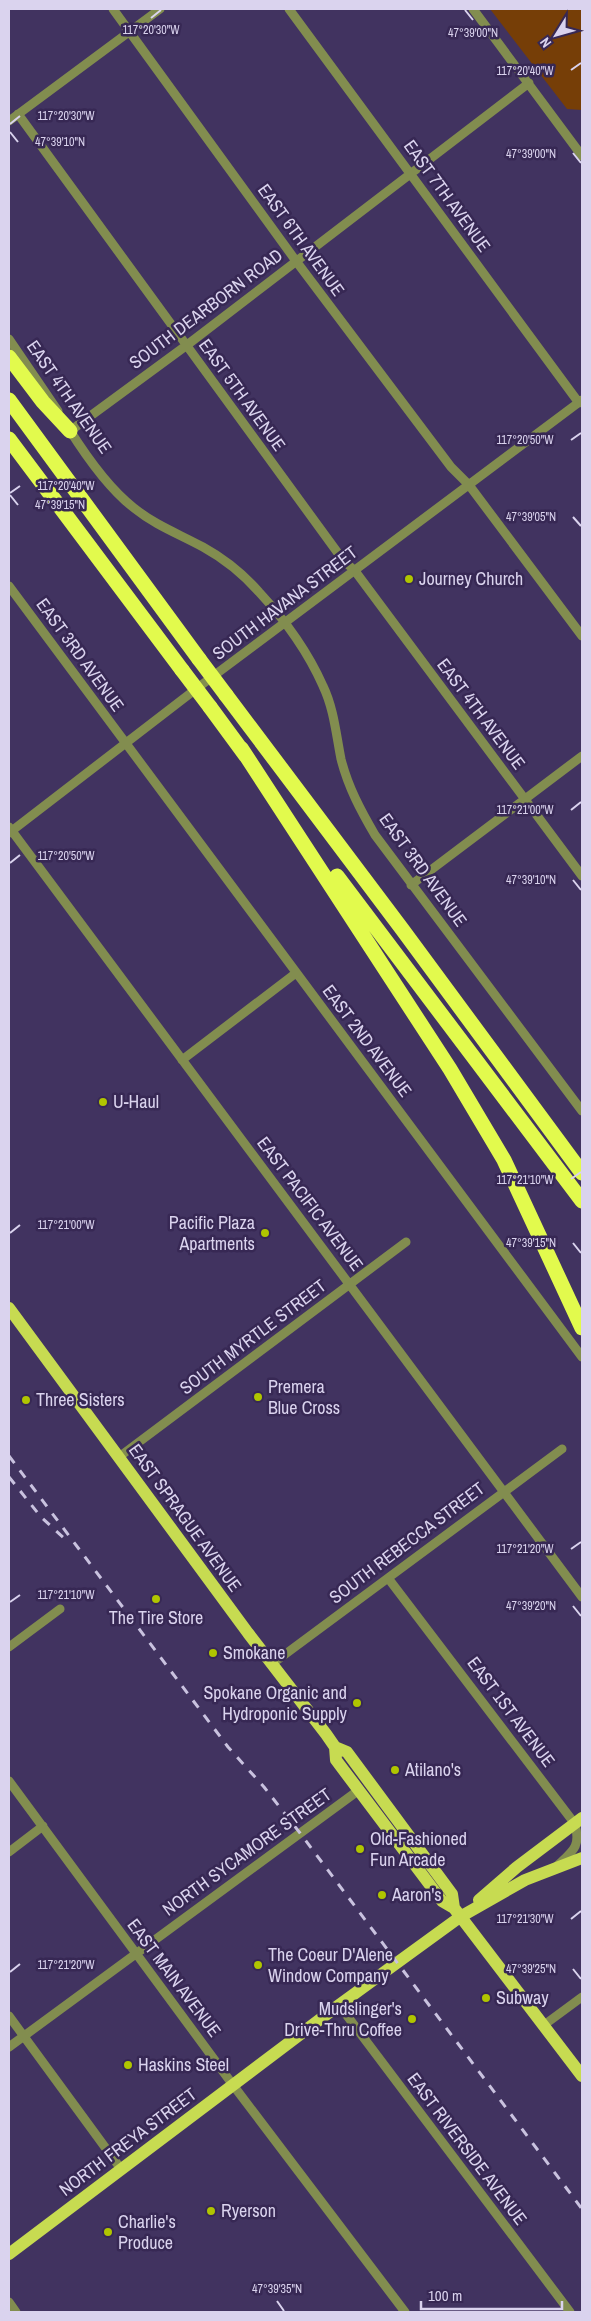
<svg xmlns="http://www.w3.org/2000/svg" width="591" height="2321" font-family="'Archivo Narrow',sans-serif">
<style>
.green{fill:#763e07}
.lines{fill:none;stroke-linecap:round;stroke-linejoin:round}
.minor{stroke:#828d4f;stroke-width:9}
.major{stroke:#c7db51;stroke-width:12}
.highway{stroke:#e2fa4d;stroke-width:15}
.rail{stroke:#c9c2df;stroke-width:3;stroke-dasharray:9 9;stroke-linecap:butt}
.highway-bridge{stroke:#e2fa4d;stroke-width:15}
.ticks{fill:none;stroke:#dad3ee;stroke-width:2}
.poi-dot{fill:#b0c500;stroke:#372854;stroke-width:2}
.labels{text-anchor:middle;stroke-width:5;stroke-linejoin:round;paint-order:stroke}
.street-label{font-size:18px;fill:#dad3ee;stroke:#372854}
.poi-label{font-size:18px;fill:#dad3ee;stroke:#372854;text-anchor:start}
.ticks-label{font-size:12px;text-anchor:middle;fill:#dad3ee;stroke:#372854;stroke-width:5;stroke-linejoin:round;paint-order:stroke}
</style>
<rect width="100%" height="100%" fill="#413360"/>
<path class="green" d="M 490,9 L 582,9 L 582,110 L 567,109 Z"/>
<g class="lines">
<path class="minor" d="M 113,9 L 296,261 L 451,467 L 469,485 L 582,636
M 289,9 L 579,403
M 473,9 L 582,156
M 18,114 L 343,560 L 355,571 L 582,876
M 9,121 L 160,9
M 9,339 L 58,411
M 69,429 C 86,456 108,488 134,508 C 155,525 179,534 203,547 C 223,558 244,575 259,592 C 284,619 308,652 323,686 C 334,709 336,734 341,759 C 348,787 361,811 375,835 L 582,1111
M 70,431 L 187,345 L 529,83
M 9,586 L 582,1357
M 9,827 L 582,1597
M 9,833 L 196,689 L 582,400
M 411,885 L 582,756
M 182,1060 L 296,973
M 119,1457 L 406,1242
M 388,1578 L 575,1824 C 581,1847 573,1851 557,1866
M 9,1647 L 60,1609
M 272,1664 L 562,1449
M 9,1781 L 233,2085 L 405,2312
M 9,1852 L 43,1826
M 339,2005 L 570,2312
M 9,2016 L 121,2169
M 544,2025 L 582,1997
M 9,2047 L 359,1790
M 9,2302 L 16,2312"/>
<path class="major" d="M 9,1308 L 248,1633 L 326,1734 L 335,1747 L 336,1760 L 442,1901 L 454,1908 L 582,2076
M 335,1747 L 347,1752 L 452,1894 L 454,1908
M 479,1900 L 517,1867 L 582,1818
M 9,2254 L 339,2005 L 460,1917 L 525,1880 L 582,1858"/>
<path class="highway" d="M 9,357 L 43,402 L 70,431
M 9,400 L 199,659
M 9,439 L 182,670
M 226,695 L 402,929 L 582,1173
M 210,707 L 246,756
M 241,748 L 450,1069 L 504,1160 L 582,1328
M 337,876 L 582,1201"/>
<path class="rail" d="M 9,1456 L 228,1747 L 264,1787 L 300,1833 L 582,2209
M 9,1477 L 41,1517 L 66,1540"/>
<path class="highway-bridge" d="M 199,659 L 226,695
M 182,670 L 210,707"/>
</g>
<path class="ticks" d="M 465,10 L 473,20M 151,18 L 161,10M 571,70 L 581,63M 10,124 L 20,116M 10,132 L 18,142M 573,153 L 581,163M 571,440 L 581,433M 10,493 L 20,486M 10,495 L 18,505M 573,517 L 581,526M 571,810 L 581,802M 10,863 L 20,855M 573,880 L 581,890M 571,1179 L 581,1172M 10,1233 L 20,1225M 573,1243 L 581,1253M 571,1549 L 581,1542M 10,1602 L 20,1595M 573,1606 L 581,1616M 571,1919 L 581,1911M 573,1969 L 581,1979M 10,1972 L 20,1964M 277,2301 L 284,2311"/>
<g class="poi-dot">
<circle cx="409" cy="579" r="5"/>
<circle cx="103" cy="1102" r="5"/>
<circle cx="265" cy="1233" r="5"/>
<circle cx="258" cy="1397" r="5"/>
<circle cx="26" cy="1400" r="5"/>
<circle cx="156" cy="1599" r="5"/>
<circle cx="213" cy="1653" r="5"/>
<circle cx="357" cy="1703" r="5"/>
<circle cx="395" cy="1770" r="5"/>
<circle cx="360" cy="1849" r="5"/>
<circle cx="382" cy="1895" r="5"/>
<circle cx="258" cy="1965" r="5"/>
<circle cx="486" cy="1998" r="5"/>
<circle cx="412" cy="2019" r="5"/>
<circle cx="128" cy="2065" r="5"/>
<circle cx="211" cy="2211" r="5"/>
<circle cx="108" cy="2232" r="5"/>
</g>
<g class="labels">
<g class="street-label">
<text transform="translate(447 196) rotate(54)" y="6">EAST 7TH AVENUE</text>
<text transform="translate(301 240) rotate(54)" y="6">EAST 6TH AVENUE</text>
<text transform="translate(206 309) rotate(-37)" y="6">SOUTH DEARBORN ROAD</text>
<text transform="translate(242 395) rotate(54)" y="6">EAST 5TH AVENUE</text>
<text transform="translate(69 397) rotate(55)" y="6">EAST 4TH AVENUE</text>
<text transform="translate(285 603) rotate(-37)" y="6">SOUTH HAVANA STREET</text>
<text transform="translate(80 655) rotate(54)" y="6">EAST 3RD AVENUE</text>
<text transform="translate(481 714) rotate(53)" y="6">EAST 4TH AVENUE</text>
<text transform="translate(423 870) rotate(54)" y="6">EAST 3RD AVENUE</text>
<text transform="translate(367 1041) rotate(53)" y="6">EAST 2ND AVENUE</text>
<text transform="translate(310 1204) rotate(53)" y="6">EAST PACIFIC AVENUE</text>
<text transform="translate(253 1337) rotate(-37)" y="6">SOUTH MYRTLE STREET</text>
<text transform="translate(185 1518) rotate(54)" y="6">EAST SPRAGUE AVENUE</text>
<text transform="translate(407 1543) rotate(-37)" y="6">SOUTH REBECCA STREET</text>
<text transform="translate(511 1712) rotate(53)" y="6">EAST 1ST AVENUE</text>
<text transform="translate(247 1852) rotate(-36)" y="6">NORTH SYCAMORE STREET</text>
<text transform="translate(174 1978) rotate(53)" y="6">EAST MAIN AVENUE</text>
<text transform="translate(128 2142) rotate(-37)" y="6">NORTH FREYA STREET</text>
<text transform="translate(467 2149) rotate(53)" y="6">EAST RIVERSIDE AVENUE</text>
</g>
<g class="poi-label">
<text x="419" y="585">Journey Church</text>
<text x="113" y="1108">U-Haul</text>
<text x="255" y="1229" text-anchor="end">Pacific Plaza<tspan x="255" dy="21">Apartments</tspan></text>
<text x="268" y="1393">Premera<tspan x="268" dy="21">Blue Cross</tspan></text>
<text x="36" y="1406">Three Sisters</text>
<text x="156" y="1624" text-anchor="middle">The Tire Store</text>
<text x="223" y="1659">Smokane</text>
<text x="347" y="1699" text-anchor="end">Spokane Organic and<tspan x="347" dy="21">Hydroponic Supply</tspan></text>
<text x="405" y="1776">Atilano's</text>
<text x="370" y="1845">Old-Fashioned<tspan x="370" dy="21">Fun Arcade</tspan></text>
<text x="392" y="1901">Aaron's</text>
<text x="268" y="1961">The Coeur D'Alene<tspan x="268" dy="21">Window Company</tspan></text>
<text x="496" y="2004">Subway</text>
<text x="402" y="2015" text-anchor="end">Mudslinger's<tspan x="402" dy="21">Drive-Thru Coffee</tspan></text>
<text x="138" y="2071">Haskins Steel</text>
<text x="221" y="2217">Ryerson</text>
<text x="118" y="2228">Charlie's<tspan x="118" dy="21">Produce</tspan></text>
</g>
</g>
<g class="ticks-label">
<text x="151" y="34">117°20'30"W</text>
<text x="473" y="37">47°39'00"N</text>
<text x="525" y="75">117°20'40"W</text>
<text x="66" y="120">117°20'30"W</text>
<text x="60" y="146">47°39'10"N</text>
<text x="531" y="158">47°39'00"N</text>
<text x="525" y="444">117°20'50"W</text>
<text x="66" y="490">117°20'40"W</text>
<text x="60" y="509">47°39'15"N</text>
<text x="531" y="521">47°39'05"N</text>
<text x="525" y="814">117°21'00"W</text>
<text x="66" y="860">117°20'50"W</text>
<text x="531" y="884">47°39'10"N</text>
<text x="525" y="1184">117°21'10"W</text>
<text x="66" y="1229">117°21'00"W</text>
<text x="531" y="1247">47°39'15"N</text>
<text x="525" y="1553">117°21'20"W</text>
<text x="66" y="1599">117°21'10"W</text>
<text x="531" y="1610">47°39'20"N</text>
<text x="525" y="1923">117°21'30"W</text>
<text x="66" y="1969">117°21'20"W</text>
<text x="531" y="1973">47°39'25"N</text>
<text x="277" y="2293">47°39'35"N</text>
</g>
<rect width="591" height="2321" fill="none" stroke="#dad3ee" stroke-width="20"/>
<g transform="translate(556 35) rotate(233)" stroke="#372854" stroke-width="4" paint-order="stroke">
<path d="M0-4L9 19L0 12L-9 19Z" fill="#dad3ee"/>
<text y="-8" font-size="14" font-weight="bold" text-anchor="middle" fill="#dad3ee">N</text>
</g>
<path d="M421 2301v8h141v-8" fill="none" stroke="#dad3ee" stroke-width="2.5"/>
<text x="428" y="2301" font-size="15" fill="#dad3ee" stroke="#372854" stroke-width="4" paint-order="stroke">100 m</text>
</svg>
